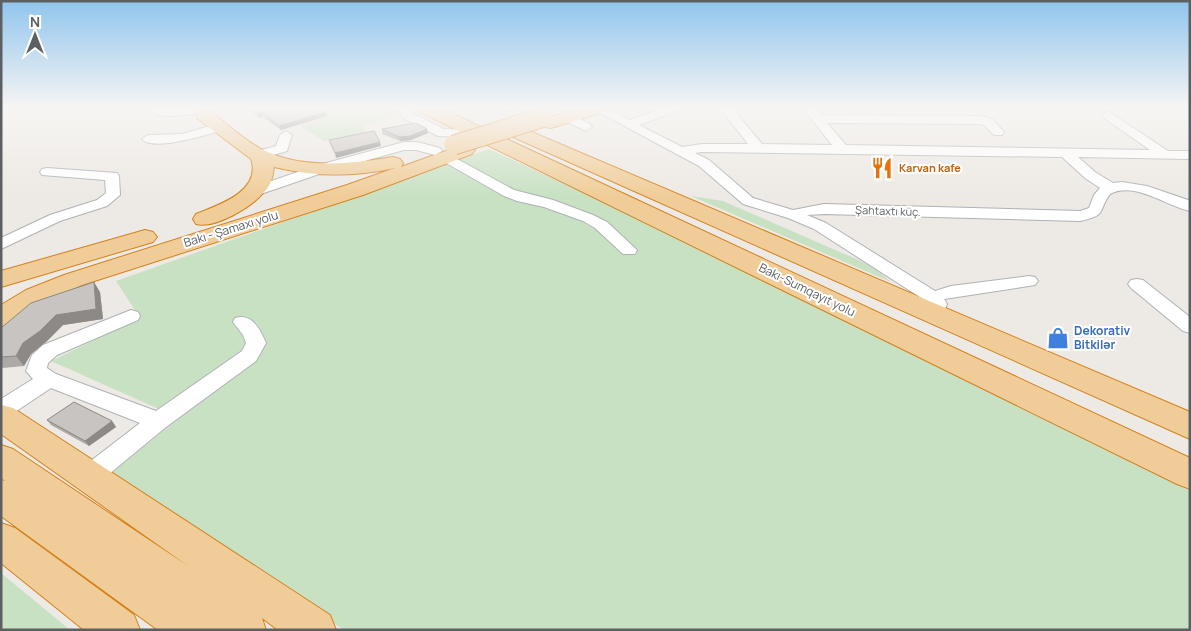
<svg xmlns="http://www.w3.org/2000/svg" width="1191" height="631" font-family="Manrope,sans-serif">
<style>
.green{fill:#c8e1c3}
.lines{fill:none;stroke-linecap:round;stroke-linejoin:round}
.minor-casing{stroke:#afb2b5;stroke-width:2}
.highway-casing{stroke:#d5811b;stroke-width:2}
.minor{fill:#fff;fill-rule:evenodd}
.highway{fill:#f0cd98;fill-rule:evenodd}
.highway-bridge-casing{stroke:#d5811b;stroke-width:21;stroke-linecap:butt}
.highway-bridge{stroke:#f0cd98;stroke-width:19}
.wall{fill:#aca9a6}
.shaded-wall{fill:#8c8987}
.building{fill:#c8c4c1;stroke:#8c8987}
.labels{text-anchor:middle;stroke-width:4;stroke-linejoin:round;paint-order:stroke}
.far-food-label{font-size:11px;font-weight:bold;fill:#c56008;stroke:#fff;text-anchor:start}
.far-street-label{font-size:11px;fill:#5c6063;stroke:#fff}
.street-label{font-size:12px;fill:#5c6063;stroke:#fff}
.shop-label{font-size:12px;font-weight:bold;fill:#366cbe;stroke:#fff;text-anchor:start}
</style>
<rect width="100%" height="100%" fill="#ede9e4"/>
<path class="green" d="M 317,107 L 394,107 L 394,115 L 364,125 L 365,134 L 324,141 L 300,126 L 330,116 Z
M 487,107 L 549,107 L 518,120 Z
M 489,149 L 733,262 L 1190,491 L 1190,630 L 344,630 L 109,475 L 179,418 L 51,361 L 140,318 L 116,281 Z
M 691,196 L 723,201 L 872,266 L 891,282 Z
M 1,573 L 70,630 L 1,630 Z"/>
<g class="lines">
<g class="minor-casing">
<path id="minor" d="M 153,107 L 165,107 L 166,109 L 206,107 L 207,109 C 200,116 166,117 156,115 Z
M 398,107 L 410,107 L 412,113 L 444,129 L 480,130 L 486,134 L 480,138 L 438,136 L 403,118 Z
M 605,107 L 629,120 L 667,107 L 681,107 L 680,110 L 639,125 L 682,147 L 702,144 L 748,144 L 719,107 L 731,107 L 762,144 L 832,145 L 802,107 L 814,107 L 821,115 L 980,116 L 992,119 L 1004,132 L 1002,135 L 994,135 L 984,125 L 980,124 L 827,123 L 846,145 L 1150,150 L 1104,118 L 1102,115 L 1108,111 L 1168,151 L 1190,151 L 1190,159 L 1078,157 L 1095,172 L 1113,183 L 1122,182 L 1147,186 L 1188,200 L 1190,201 L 1190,211 C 1166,206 1135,181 1110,194 C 1097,212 1108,215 1080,221 L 824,214 L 807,215 L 826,223 L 935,291 L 951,286 L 1029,276 L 1035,277 L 1038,281 L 1035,285 L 1029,286 L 944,299 L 947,304 L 942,317 L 935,319 L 928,317 L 926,313 L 929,305 L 926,301 L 814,229 L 788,218 L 743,204 L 699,166 L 591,108 ZM 702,152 L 1062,157 L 1085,178 L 1100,188 L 1094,195 L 1089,208 L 1080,211 L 824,204 L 793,210 L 753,198 L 709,160 L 695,153 Z
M 568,113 L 590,124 L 592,127 L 586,131 L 564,120 L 562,117 L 564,114 Z
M 220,123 L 224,124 L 226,127 L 224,130 C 209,134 153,152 142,139 L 148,135 L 182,134 Z
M 286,131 L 292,135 L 287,151 L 259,159 L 254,158 L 252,155 L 254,152 L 276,146 L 280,135 Z
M 404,142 L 417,142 L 440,148 L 442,151 L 435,155 L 416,150 L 404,150 L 325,172 L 258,195 L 248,195 L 246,192 L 248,189 L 315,166 Z
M 446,153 L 514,190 L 553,200 L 593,215 L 607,222 L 637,250 L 635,254 L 623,254 L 595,228 L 583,221 L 544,207 L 517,201 L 504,196 L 441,160 L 439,157 Z
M 47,168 L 117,173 L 119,176 L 120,195 L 107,206 L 60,221 L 1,249 L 1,238 L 50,215 L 97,200 L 106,193 L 105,180 L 42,175 L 40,172 L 42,169 Z
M 1137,279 L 1143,280 L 1190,317 L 1190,333 L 1183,331 L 1131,288 L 1128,284 L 1131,280 Z
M 131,310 L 138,312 L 140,316 L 138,320 L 57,355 L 48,363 L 47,368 L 56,374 L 156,411 L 242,351 L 246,343 L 243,335 L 233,322 L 235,318 C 252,313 260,329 266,343 L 256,361 L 166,427 L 97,484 L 88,487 L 79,484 L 76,477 L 79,470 L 140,423 L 51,388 L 9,416 L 1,418 L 1,399 L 33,379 L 26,371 L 32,355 L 43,345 Z"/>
</g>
<g class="highway-casing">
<path id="highway" d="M 193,107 L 210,107 L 212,112 C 228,125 243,139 261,149 C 301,170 350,164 393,157 L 400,159 L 403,163 L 401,167 L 465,144 L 472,146 L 475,150 L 472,154 L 363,195 L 82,285 L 44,302 L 11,324 L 1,327 L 1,305 L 26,290 L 64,275 L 347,185 L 395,168 C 354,177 314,177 274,167 C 273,177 271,185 264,192 C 252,207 215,229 196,224 L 193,219 L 196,214 C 219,205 262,191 251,159 L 198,119 Z
M 416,107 L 438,107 L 1190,458 L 1190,489 L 1177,484 L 418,111 Z
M 583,107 L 609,107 L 607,111 L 551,128 L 545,127 L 542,123 L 545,119 Z
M 520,127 L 1190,412 L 1190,439 L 513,137 L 511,133 L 513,129 Z
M 145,230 L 153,232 L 157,237 L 153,242 L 1,287 L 1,271 Z
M 1,405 L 13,408 L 330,615 L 336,630 L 278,630 L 262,618 L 266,630 L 158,630 L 1,516 L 1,480 L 5,481 L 1,478 L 1,445 L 13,449 L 191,568 L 1,434 Z
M 1,523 L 15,528 L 134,615 L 140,630 L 84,630 L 1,563 Z"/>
</g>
<use href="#minor" class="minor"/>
<use href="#highway" class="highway"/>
<g class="highway-bridge-casing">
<path id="highway-bridge" d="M 454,145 L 541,118"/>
</g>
<use href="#highway-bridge" class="highway-bridge"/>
</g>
<path class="wall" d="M 246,107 L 319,107 L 326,112 L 327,116 L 281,130 L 263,117 L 259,118 Z
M 382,129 L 427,129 L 428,133 L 411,140 L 400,141 L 382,134 Z
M 100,292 L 103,319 L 63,325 L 47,341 L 31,354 L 24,366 L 3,368 L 1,366 L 1,328 Z
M 47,420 L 112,421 L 116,427 L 89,446 L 51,425 Z"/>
<path class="shaded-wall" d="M 262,112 L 263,117 L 259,118 L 258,114 Z
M 326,112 L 327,116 L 281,130 L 279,126 Z
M 427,129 L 428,133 L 411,140 L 400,141 L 399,137 Z
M 380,142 L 381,146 L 336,158 L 335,153 Z
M 94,282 L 100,292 L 103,319 L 63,325 L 47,341 L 31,354 L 24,366 L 16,356 L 23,343 Z
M 112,421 L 116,427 L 89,446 L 85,441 Z"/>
<path class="building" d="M 250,107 L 319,107 L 326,112 L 279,126 L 262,112 L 258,114 Z
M 416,123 L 427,129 L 410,136 L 399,137 L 382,129 Z
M 374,131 L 380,142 L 335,153 L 329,140 Z
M 94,282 L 96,309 L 56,315 L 40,331 L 23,343 L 16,356 L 1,357 L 1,328 L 31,303 Z
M 74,402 L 112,421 L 85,441 L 47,420 Z"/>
<linearGradient id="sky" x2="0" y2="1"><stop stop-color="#90c5ed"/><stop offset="0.55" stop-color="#f7f5f3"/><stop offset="1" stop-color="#f7f5f3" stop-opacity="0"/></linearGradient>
<rect width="1191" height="196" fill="url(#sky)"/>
<defs>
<g id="restaurant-bare" transform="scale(1.725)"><path d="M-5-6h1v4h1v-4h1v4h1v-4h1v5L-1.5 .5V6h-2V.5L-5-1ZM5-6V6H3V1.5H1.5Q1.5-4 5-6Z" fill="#e8710a" stroke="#fff" stroke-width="2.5" paint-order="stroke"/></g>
<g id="shop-bare" transform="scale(1.725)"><path d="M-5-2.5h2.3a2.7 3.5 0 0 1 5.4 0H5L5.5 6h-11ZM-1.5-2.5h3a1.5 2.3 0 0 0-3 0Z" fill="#3f7fe0" stroke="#fff" stroke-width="2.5" paint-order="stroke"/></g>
</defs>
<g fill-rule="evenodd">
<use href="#restaurant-bare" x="882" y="168"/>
<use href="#shop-bare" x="1058" y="338"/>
</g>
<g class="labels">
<g class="far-food-label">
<text x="899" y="172">Karvan kafe</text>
</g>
<g class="far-street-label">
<text transform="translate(888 211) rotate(2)" y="4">Şahtaxtı küç.</text>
</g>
<g class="street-label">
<text transform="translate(231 229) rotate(-17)" y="4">Bakı - Şamaxı yolu</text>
<text transform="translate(807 290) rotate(26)" y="4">Bakı-Sumqayıt yolu</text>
</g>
<g class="shop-label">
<text x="1074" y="335">Dekorativ<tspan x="1074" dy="14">Bitkilər</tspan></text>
</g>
</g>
<rect width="1191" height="631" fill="none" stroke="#5c6063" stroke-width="5"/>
<g transform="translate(35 35)" stroke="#ffffff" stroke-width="4" paint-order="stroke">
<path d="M0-4L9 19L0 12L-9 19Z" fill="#5c6063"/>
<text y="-8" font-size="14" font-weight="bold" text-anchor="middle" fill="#5c6063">N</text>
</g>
</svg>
